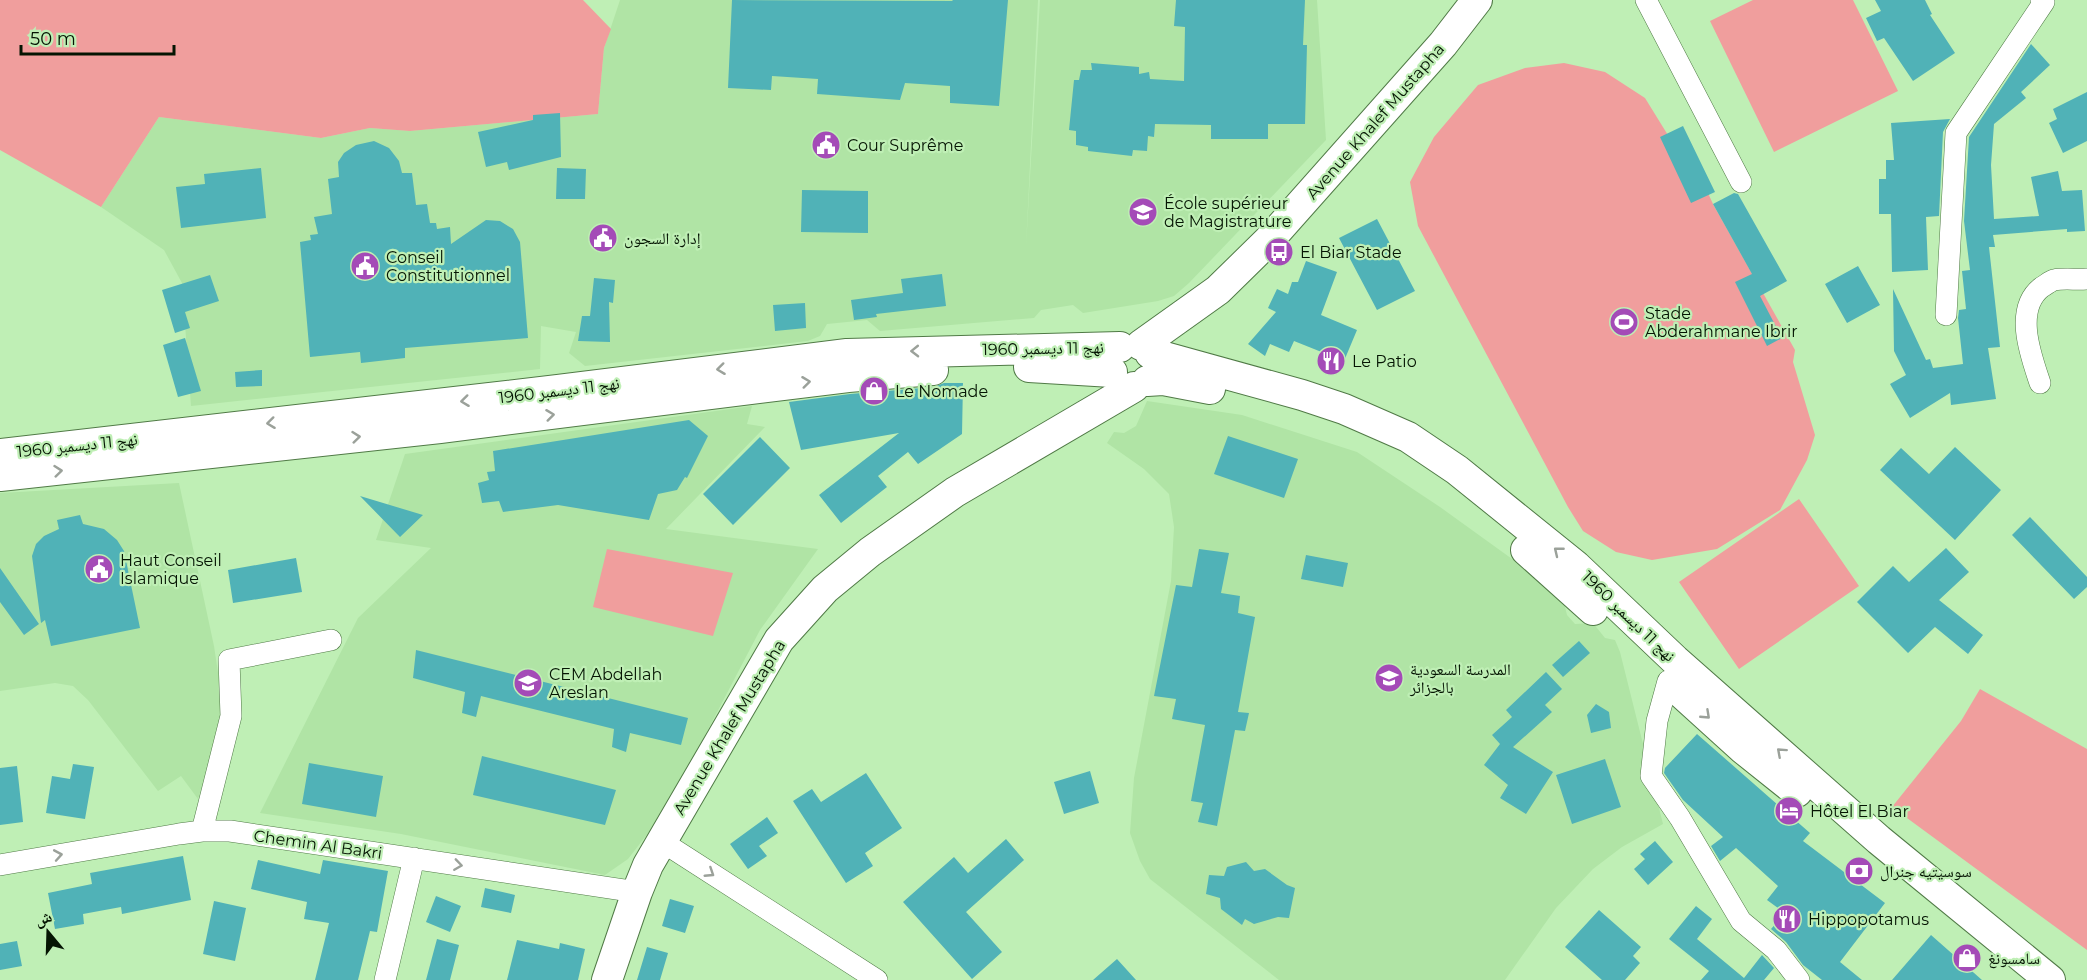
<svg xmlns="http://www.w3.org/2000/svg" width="2087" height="980" font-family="Montserrat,'Noto Naskh Arabic',sans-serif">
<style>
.built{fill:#b0e4a5}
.green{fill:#f09e9d}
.building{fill:#50b2b7}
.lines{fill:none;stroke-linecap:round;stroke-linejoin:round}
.street-casing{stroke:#507a46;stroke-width:22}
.secondary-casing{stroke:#507a46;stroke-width:32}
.street{stroke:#fff;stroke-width:21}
.secondary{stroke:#fff;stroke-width:30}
.oneway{stroke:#9ba19a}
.labels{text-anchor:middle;stroke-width:4.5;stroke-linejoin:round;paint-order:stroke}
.street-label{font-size:16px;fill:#051503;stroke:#bfefb5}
.poi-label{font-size:16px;fill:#051503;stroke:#bfefb5;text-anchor:start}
</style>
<rect width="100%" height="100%" fill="#bfefb5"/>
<path class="built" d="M 620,0 L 1038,0 L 1026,247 L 1040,0 L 1317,0 L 1326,140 L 1189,283 L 1174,296 L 1158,301 L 1083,313 L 1073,305 L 1041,310 L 1034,318 L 880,331 L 867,320 L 827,324 L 820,336 L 808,341 L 585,366 L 569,353 L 576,332 L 541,326 L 540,369 L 191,406 L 182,283 L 164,250 L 101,207 L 159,117 L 321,138 L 370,128 L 410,131 L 598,114 L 604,48 Z
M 1147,401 L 1242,415 L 1357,452 L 1440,507 L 1562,595 L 1567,615 L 1575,624 L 1593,623 L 1605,638 L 1615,640 L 1620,652 L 1663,824 L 1622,847 L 1593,869 L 1556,908 L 1505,980 L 1279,980 L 1150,879 L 1140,861 L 1130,833 L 1134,778 L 1171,581 L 1174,527 L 1169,494 L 1144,469 L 1107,443 L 1114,432 L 1124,433 L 1136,426 Z
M 752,406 L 747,424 L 765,427 L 666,529 L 818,549 L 760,630 L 666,810 L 628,859 L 605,875 L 401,834 L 260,813 L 358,618 L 431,548 L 376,540 L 405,454 Z
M 179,483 L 214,646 L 220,686 L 222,727 L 198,799 L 181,776 L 158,791 L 88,700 L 73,686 L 55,683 L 0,691 L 0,493 Z"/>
<path class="green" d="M 0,0 L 583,0 L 611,29 L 604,48 L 598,114 L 410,131 L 370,128 L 321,138 L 159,117 L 101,207 L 0,150 Z
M 1753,0 L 1853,0 L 1898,91 L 1774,152 L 1710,21 Z
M 1564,63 L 1605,72 L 1645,98 L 1679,153 L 1689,152 L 1713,204 L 1795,350 L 1793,362 L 1815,435 L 1807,460 L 1780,510 L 1717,549 L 1652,560 L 1616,552 L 1583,531 L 1568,507 L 1418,226 L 1410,182 L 1434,137 L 1478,85 L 1525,68 Z
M 1799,499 L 1859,586 L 1739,669 L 1679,582 Z
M 607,549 L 733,573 L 713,636 L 593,607 Z
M 1980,689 L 2087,749 L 2087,950 L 1892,807 L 1961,721 Z"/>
<path class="building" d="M 732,0 L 952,1 L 953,0 L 1008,0 L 999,106 L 950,103 L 950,86 L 905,83 L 900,100 L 817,94 L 818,79 L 772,76 L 771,90 L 728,88 Z
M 1176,0 L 1305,0 L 1303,45 L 1307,45 L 1305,124 L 1268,124 L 1268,139 L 1211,139 L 1211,125 L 1155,124 L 1154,137 L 1148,136 L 1147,151 L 1133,150 L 1132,156 L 1088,151 L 1088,147 L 1076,145 L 1076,131 L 1069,130 L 1074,80 L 1079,80 L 1081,70 L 1092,70 L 1091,63 L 1139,67 L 1139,74 L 1149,72 L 1150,79 L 1184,81 L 1185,27 L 1174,26 Z
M 1875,0 L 1925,0 L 1932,14 L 1930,15 L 1955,53 L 1913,81 L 1884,38 L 1877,41 L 1866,18 L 1881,11 Z
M 2031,44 L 2050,65 L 2021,92 L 2026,98 L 1994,124 L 1991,165 L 1994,219 L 2039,216 L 2031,177 L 2058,171 L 2062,191 L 2082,190 L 2085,231 L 2067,232 L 2067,229 L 1993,235 L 1995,247 L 1989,247 L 2000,347 L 1988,348 L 1996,399 L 1951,405 L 1950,393 L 1910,418 L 1890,384 L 1906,375 L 1894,351 L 1893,289 L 1926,360 L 1930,359 L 1933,368 L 1963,364 L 1958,318 L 1959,310 L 1966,309 L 1962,271 L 1970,270 L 1964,221 L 1969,137 Z
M 2087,92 L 2087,141 L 2063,153 L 2049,123 L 2057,119 L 2053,109 Z
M 560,113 L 561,157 L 509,170 L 507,162 L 486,167 L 478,132 L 533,120 L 533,115 Z
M 1950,119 L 1943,132 L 1939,216 L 1926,217 L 1928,270 L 1892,272 L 1891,214 L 1879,214 L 1879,179 L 1886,179 L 1886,160 L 1894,160 L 1891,123 Z
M 1683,126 L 1715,192 L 1691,203 L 1660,137 Z
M 374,141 L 389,148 L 399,161 L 402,173 L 412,173 L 416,205 L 427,204 L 430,223 L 436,223 L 437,229 L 450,227 L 451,244 L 486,220 L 500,221 L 513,229 L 520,242 L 528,338 L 405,348 L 405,358 L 361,363 L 360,352 L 310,357 L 300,242 L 311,240 L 310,235 L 318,234 L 314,217 L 332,214 L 328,179 L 339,177 L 338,162 L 344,153 L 356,145 Z
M 261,168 L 266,218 L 181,228 L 176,187 L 205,184 L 204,174 Z
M 557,168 L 586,169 L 585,199 L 556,199 Z
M 802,190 L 868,191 L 868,233 L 801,232 Z
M 1734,193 L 1738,194 L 1787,281 L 1760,296 L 1782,338 L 1767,346 L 1735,282 L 1752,274 L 1713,204 Z
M 1377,219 L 1415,291 L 1377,310 L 1339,238 Z
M 1306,261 L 1337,272 L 1321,315 L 1357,330 L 1344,361 L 1294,341 L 1289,352 L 1270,344 L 1265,356 L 1248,344 L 1276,312 L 1268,308 L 1277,289 L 1288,294 L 1292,282 L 1298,282 Z
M 1858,266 L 1880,305 L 1847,323 L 1825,284 Z
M 942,274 L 946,306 L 876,314 L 877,317 L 854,320 L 851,300 L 903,293 L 901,279 Z
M 210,275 L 219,301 L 185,312 L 190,328 L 175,333 L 162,290 Z
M 594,278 L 615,280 L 613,303 L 609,302 L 610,342 L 578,341 L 582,316 L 590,316 Z
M 805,303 L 806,328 L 775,331 L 773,305 Z
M 185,338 L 201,391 L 178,397 L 163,345 Z
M 262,370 L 262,386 L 236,387 L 235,372 Z
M 944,383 L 963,383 L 962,434 L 918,464 L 908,452 L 878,476 L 887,487 L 841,523 L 819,495 L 899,433 L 801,450 L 789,402 L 850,394 L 934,387 Z
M 689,420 L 708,436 L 687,478 L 685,477 L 677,490 L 658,494 L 649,520 L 558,505 L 503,512 L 499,501 L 482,503 L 478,483 L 489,480 L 487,472 L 495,471 L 493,451 Z
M 1228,436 L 1298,459 L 1284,498 L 1214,474 Z
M 760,437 L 790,468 L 733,525 L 703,494 Z
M 1955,447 L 2001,490 L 1955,540 L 1880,470 L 1901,448 L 1929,474 Z
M 360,496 L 423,515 L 400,537 Z
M 80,515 L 83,524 L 104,529 L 117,540 L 124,551 L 140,628 L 51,646 L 45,620 L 41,623 L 32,556 L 36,544 L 44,536 L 59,529 L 57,520 Z
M 2030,517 L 2087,577 L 2087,587 L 2074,599 L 2012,535 Z
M 1946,548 L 1969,572 L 1939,600 L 1983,635 L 1968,654 L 1935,627 L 1908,653 L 1857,602 L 1893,566 L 1909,582 Z
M 1199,549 L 1229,553 L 1221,593 L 1240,596 L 1238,613 L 1255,617 L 1238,712 L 1249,713 L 1245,731 L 1235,730 L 1217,826 L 1198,822 L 1203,803 L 1191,801 L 1205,725 L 1172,719 L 1176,699 L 1154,696 L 1176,585 L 1192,587 Z
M 1306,555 L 1348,563 L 1343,587 L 1301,579 Z
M 296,558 L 302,592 L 233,603 L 228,570 Z
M 0,568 L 39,624 L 24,635 L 0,602 Z
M 1579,641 L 1590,653 L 1563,677 L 1552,665 Z
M 416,650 L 688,718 L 681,745 L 630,733 L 626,752 L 612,747 L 614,729 L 481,696 L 476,717 L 462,713 L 465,692 L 413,678 Z
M 1546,672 L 1562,689 L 1545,705 L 1552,712 L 1513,747 L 1553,772 L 1526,814 L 1500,798 L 1508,785 L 1484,765 L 1500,744 L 1492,735 L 1512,717 L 1506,710 Z
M 1596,704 L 1609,712 L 1611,728 L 1591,733 L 1587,715 Z
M 1697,734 L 1810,833 L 1803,841 L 1885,903 L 1840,962 L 1862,980 L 1822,980 L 1803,965 L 1786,942 L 1771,929 L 1785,913 L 1767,900 L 1778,886 L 1736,848 L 1720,861 L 1711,846 L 1723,837 L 1683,800 L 1664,773 L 1665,768 Z
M 482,756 L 616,790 L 605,825 L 473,795 Z
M 1605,759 L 1621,807 L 1572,824 L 1556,775 Z
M 309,763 L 383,776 L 376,817 L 302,804 Z
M 73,764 L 94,767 L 85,819 L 46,813 L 52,776 L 70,779 Z
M 17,766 L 23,822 L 0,825 L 0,768 Z
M 1090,771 L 1099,803 L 1064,814 L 1054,782 Z
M 866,773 L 902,828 L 865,853 L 873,866 L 846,883 L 793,801 L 812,789 L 821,802 Z
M 767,817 L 778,833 L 759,846 L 767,856 L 748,869 L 730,844 Z
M 1006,839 L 1024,860 L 966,912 L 1002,952 L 972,979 L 903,902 L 954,857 L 968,873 Z
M 1655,841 L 1673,862 L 1648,885 L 1634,869 L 1645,859 L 1640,854 Z
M 183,856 L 191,900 L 122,914 L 121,907 L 83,914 L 84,924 L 55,929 L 48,893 L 92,884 L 90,873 Z
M 258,860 L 320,874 L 323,860 L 388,871 L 377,932 L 370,931 L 358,980 L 315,980 L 329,923 L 304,919 L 307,902 L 251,889 Z
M 1246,862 L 1254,871 L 1265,869 L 1287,885 L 1295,888 L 1289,918 L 1278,917 L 1254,924 L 1245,919 L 1242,925 L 1221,909 L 1220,898 L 1206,894 L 1209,875 L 1224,876 L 1227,867 Z
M 485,888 L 515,895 L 511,913 L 481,907 Z
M 436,896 L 461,906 L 450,932 L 426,922 Z
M 670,899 L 694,906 L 685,933 L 662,926 Z
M 214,901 L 246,908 L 235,961 L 203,954 Z
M 1696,906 L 1712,919 L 1697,939 L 1744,978 L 1762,955 L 1774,968 L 1764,980 L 1701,980 L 1709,971 L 1669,939 Z
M 1599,910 L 1641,947 L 1633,956 L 1640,963 L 1625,980 L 1602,980 L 1565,947 Z
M 1931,935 L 1982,980 L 1892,980 Z
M 437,939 L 459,945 L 450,980 L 426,980 Z
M 517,940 L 559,949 L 560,943 L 585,949 L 578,980 L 507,980 Z
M 17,941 L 22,966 L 0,970 L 0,944 Z
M 647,947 L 668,953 L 660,980 L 637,980 Z
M 1117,959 L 1136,980 L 1093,980 Z"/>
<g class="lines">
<g class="street-casing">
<path id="street" d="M 1646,0 L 1741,182
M 1946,315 L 1956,133 L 2044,2 L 2041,0
M 2040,383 C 2031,356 2013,309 2042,287 C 2046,285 2050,281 2054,280 C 2064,278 2077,280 2087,279
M 1668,681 L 1657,721 L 1651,776 L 1680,818 L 1741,921 L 1776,950 L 1799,980
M 202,831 L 231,716 L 229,660 L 331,640
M 661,841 L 877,980
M 0,865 L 179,834 L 202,831 L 230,831 L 637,892
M 385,980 L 414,858"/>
</g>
<g class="secondary-casing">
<path id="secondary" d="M 1141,345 L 1218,290 L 1268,241 L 1443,44 L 1477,0
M 1150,353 L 1302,395 L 1344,409 L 1408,437 L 1457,470 L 1576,566 L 1675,660 L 1879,840 L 2050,980
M 1029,367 L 1112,372
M 1147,381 L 1163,380 L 1210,389
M 0,454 L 558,390 L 847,354 L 1120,347
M 0,476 L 440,428 L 848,377 L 933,370
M 1526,550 L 1593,610
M 1678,690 L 1742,748 L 1797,792
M 607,980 L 637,892 L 648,865 L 779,640 L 825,589 L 870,552 L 955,492 L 1134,387"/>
</g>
<use href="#street" class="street"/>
<use href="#secondary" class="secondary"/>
</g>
<defs><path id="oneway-chevron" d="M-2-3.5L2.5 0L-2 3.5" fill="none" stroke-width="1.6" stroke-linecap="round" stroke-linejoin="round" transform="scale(1.5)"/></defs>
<g class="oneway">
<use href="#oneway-chevron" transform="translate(915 351) rotate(179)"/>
<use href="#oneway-chevron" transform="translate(721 369) rotate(173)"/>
<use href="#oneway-chevron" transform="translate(806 382) rotate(-7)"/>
<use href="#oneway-chevron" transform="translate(465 401) rotate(173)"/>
<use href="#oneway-chevron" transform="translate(550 415) rotate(-7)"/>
<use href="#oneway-chevron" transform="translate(271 423) rotate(173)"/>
<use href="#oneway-chevron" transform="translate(356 437) rotate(-6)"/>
<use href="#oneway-chevron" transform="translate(58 471) rotate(-6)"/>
<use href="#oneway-chevron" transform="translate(1558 551) rotate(-141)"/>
<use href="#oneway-chevron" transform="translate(1706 715) rotate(43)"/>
<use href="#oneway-chevron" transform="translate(1781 752) rotate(-138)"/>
<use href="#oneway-chevron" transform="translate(58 855) rotate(-10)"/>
<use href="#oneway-chevron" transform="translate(458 865) rotate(8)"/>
<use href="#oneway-chevron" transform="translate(710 873) rotate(33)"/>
</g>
<defs>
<g id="civic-disc" transform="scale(1.5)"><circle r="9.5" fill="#a44bb7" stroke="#bfefb5"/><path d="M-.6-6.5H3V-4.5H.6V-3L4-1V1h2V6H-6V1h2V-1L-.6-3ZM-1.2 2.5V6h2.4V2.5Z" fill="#fff"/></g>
<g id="university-disc" transform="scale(1.5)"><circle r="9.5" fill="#a44bb7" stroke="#bfefb5"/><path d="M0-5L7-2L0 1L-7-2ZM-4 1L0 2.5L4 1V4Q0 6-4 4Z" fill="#fff"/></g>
<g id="bus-disc" transform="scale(1.5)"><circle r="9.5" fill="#a44bb7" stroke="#bfefb5"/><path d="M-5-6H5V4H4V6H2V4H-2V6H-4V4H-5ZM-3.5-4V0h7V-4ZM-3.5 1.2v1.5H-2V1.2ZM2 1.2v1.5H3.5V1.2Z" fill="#fff"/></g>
<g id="stadium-disc" transform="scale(1.5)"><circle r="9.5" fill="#a44bb7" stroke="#bfefb5"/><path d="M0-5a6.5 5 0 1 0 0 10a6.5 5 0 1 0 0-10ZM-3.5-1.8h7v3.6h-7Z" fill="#fff"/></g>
<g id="restaurant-disc" transform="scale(1.5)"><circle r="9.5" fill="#a44bb7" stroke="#bfefb5"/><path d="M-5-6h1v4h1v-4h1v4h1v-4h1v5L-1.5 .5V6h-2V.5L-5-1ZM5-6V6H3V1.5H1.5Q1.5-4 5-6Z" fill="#fff"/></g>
<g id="shop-disc" transform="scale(1.5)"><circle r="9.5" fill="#a44bb7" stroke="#bfefb5"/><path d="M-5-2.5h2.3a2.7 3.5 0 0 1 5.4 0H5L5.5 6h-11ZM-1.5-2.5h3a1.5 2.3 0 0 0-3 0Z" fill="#fff"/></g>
<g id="school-disc" transform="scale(1.5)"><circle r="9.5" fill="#a44bb7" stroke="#bfefb5"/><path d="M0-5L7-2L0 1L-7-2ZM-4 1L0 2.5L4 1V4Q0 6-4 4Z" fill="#fff"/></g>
<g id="hotel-disc" transform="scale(1.5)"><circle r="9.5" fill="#a44bb7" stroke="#bfefb5"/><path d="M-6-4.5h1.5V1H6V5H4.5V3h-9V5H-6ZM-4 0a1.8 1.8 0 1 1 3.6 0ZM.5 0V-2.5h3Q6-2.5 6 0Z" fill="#fff"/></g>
<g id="bank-disc" transform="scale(1.5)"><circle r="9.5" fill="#a44bb7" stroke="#bfefb5"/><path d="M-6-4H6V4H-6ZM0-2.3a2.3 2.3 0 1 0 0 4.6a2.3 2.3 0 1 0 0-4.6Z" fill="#fff"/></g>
</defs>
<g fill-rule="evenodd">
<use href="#civic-disc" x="826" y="145"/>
<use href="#university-disc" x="1143" y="212"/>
<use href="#civic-disc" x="603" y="238"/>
<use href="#bus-disc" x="1279" y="252"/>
<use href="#civic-disc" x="365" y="266"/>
<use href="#stadium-disc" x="1624" y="322"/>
<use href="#restaurant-disc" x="1331" y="361"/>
<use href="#shop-disc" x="874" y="391"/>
<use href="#civic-disc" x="99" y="569"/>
<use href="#school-disc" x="1389" y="678"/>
<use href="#school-disc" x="528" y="683"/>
<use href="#hotel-disc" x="1789" y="811"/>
<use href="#bank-disc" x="1859" y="871"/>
<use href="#restaurant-disc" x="1787" y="919"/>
<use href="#shop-disc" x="1967" y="958"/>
</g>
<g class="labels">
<g class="street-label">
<text transform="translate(1375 121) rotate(-49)" y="6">Avenue Khalef Mustapha</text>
<text transform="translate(1043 348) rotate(-1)" y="6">نهج 11 ديسمبر 1960</text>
<text transform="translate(559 390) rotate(-7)" y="6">نهج 11 ديسمبر 1960</text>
<text transform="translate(77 445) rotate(-6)" y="6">نهج 11 ديسمبر 1960</text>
<text transform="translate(1629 616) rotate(44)" y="6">نهج 11 ديسمبر 1960</text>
<text transform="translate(729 727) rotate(-59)" y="6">Avenue Khalef Mustapha</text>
<text transform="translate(318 844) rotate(8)" y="6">Chemin Al Bakri</text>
</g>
<g class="poi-label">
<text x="847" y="151">Cour Suprême</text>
<text x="1164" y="209">École supérieur<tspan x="1164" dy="18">de Magistrature</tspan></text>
<text x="624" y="244">إدارة السجون</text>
<text x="1300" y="258">El Biar Stade</text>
<text x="386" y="263">Conseil<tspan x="386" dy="18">Constitutionnel</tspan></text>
<text x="1645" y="319">Stade<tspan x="1645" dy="18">Abderahmane Ibrir</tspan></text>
<text x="1352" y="367">Le Patio</text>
<text x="895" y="397">Le Nomade</text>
<text x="120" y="566">Haut Conseil<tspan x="120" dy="18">Islamique</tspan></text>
<text x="1410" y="675">المدرسة السعودية<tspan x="1410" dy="18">بالجزائر</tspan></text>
<text x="549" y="680">CEM Abdellah<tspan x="549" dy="18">Areslan</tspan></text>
<text x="1810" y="817">Hôtel El Biar</text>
<text x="1880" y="877">سوسيتيه جنرال</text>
<text x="1808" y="925">Hippopotamus</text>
<text x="1988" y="964">سامسونغ</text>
</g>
</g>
<g transform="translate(48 932) rotate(341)" stroke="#bfefb5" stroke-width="4.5" paint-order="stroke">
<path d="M0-4.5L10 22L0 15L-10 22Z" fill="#051503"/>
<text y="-9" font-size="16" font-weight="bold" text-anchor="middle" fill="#051503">ش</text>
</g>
<path d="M21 45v9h153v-9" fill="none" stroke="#051503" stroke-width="3"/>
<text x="30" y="45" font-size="18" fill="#051503" stroke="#bfefb5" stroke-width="4.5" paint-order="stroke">50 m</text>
</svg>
